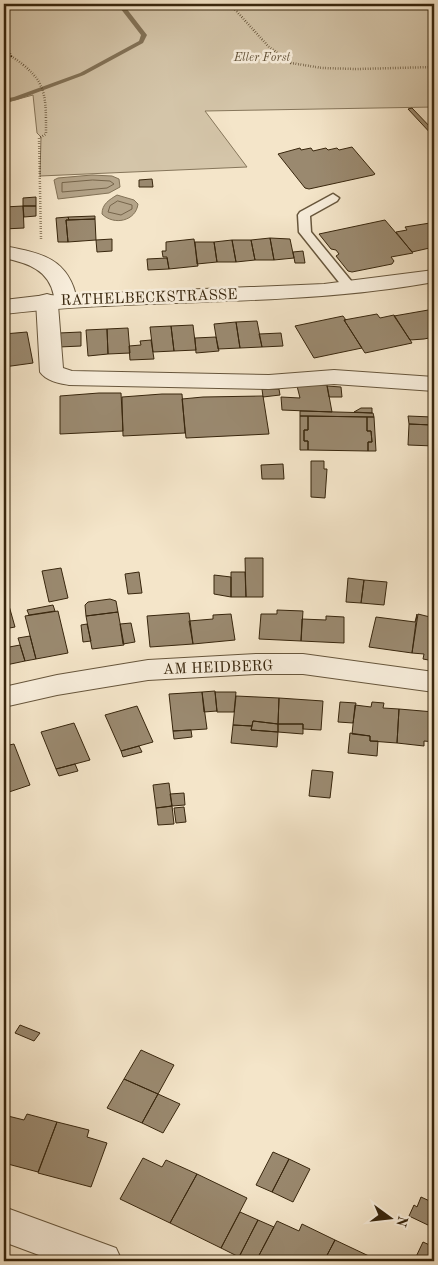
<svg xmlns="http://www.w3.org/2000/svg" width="438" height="1265" font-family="'Old Standard TT',serif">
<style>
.green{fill:#d4c5a9;stroke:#86765b}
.water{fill:#b4a489;stroke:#827257}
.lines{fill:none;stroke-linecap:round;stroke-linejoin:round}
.shore{stroke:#76654b;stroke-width:1}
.stream{fill:#827257;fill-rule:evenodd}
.building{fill:#9a896f;stroke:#38260d}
.service-casing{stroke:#67563c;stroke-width:3}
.minor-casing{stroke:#67563c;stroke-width:2}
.tertiary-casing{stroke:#67563c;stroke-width:2}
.path{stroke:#38260d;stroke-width:2.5;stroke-dasharray:0.5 2;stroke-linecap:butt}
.service{fill:#f8eedc;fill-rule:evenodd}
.minor{fill:#f8eedc;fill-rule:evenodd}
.tertiary{fill:#f8eedc;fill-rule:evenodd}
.labels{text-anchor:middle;stroke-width:5;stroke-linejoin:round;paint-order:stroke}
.far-park-label{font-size:12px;font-style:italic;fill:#5f4e34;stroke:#f8eedc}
.street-label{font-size:15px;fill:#38260d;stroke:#f8eedc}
</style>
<rect width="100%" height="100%" fill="#f4e5c9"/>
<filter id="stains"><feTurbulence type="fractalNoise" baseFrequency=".004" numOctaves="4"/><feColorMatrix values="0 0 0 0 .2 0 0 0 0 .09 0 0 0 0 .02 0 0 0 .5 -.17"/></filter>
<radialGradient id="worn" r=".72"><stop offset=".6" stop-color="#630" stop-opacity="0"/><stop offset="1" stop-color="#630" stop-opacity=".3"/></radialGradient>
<path class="green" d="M 4,4 L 434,4 L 434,107 L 205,111 L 247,167 L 40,176 L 41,137 L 37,133 L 33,95 L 4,103 Z"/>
<path class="water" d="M 92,175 L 112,176 L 119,179 L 120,187 L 109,193 L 58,199 L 54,180 L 58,178 Z
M 117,195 L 134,200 L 138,204 C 136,221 114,226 102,214 C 102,204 109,200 117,195 Z"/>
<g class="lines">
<path class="shore" d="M 93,180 L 110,181 L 114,184 L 107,188 L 62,192 L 62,183 Z
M 118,201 L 132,205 L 132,209 L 121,215 L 108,212 L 110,206 Z"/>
<path class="stream" d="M 117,4 L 123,4 L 147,35 L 143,43 L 84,75 L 17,100 L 4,103 L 4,99 L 14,97 L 80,73 L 139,41 L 141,35 Z"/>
</g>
<path class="building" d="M 412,108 L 434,131 L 434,137 L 408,109 Z
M 352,147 L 375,174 L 373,175 L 309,189 L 305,188 L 278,154 L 300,148 L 301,150 L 311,148 L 313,151 L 326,148 L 328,150 L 337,148 L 339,150 Z
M 152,179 L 153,187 L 139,187 L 139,180 Z
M 36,197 L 36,206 L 23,206 L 23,198 Z
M 23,206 L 24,228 L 4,229 L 4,207 Z
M 23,206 L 36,206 L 36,216 L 24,217 Z
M 95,216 L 95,219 L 69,220 L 68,217 Z
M 68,217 L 69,220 L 66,220 L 68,242 L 58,242 L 56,218 Z
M 95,219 L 96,240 L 68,242 L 66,220 Z
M 385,220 L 413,253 L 391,257 L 394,261 L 392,264 L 352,272 L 348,271 L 336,256 L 339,254 L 336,250 L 331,249 L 319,234 Z
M 430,223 L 434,228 L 434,247 L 412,252 L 396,232 L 407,230 L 405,227 Z
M 270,238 L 290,239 L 294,258 L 274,260 Z
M 270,238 L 274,260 L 255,260 L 251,240 Z
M 112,239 L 112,251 L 97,252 L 96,240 Z
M 194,239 L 198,266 L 169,269 L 167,257 L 163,257 L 162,251 L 166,251 L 166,242 Z
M 232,240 L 251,240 L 255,260 L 236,262 Z
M 232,240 L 236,262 L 217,262 L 214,242 Z
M 195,242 L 214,242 L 217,262 L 197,264 Z
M 303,251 L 305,263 L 295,263 L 293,252 Z
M 167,258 L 169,269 L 148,270 L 147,259 Z
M 434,309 L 434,337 L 424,339 L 410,340 L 394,316 Z
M 377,314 L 380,318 L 394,315 L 412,343 L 365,353 L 344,320 Z
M 343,316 L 346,320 L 344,320 L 362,348 L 314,358 L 295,326 Z
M 257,321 L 262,347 L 240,348 L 236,322 Z
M 236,322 L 240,348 L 218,349 L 214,324 Z
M 193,325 L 196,350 L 174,351 L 171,326 Z
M 171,326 L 174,351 L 153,352 L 150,327 Z
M 128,328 L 130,353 L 108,354 L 107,329 Z
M 107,329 L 108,354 L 88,356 L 86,330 Z
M 27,332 L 33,363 L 4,367 L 4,334 Z
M 81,332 L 81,346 L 59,347 L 59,333 Z
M 281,333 L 283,346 L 262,347 L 259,334 Z
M 216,337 L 219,351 L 196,353 L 195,338 Z
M 151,340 L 154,359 L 130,360 L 129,346 L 141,345 L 140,341 Z
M 327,385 L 332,412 L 282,410 L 281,397 L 300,398 L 297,386 Z
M 327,386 L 341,387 L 342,397 L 329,397 Z
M 262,389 L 279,389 L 280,395 L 263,397 Z
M 99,393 L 121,393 L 123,431 L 60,434 L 60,396 Z
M 162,394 L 182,394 L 185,433 L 123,436 L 122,397 Z
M 203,397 L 263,396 L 269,434 L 186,438 L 182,399 Z
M 361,408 L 372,408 L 372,413 L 354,412 Z
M 300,411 L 373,413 L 374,417 L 300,416 Z
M 300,416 L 308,416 L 308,430 L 304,430 L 304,441 L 308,441 L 308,450 L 300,450 Z
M 308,416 L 367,417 L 367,431 L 371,431 L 372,442 L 368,442 L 368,451 L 308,450 L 308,441 L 304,441 L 304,430 L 308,430 Z
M 408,416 L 432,417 L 432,425 L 409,424 Z
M 367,417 L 374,417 L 376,451 L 368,451 L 368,442 L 372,442 L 371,431 L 367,431 Z
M 432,417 L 434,417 L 434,446 L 408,445 L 409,424 L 432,425 Z
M 311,461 L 324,461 L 324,469 L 327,469 L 325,498 L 311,497 Z
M 283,464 L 284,479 L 262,479 L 261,465 Z
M 245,558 L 263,558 L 263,597 L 246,597 Z
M 61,568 L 68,598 L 49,602 L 42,571 Z
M 139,572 L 142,593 L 128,594 L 125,574 Z
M 231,572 L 245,572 L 246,597 L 231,597 Z
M 214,575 L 231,577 L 231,597 L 214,594 Z
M 348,578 L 364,580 L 361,603 L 346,602 Z
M 364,580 L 387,582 L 384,605 L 361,603 Z
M 4,588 L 15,627 L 4,629 Z
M 110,599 L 116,601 L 118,612 L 86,616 L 85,605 L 88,602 Z
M 53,605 L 55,611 L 29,615 L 27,610 Z
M 277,610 L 303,611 L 301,641 L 259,639 L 261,614 L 277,614 Z
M 58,611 L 68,653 L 36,659 L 25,616 Z
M 118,612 L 124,645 L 92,649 L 86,616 Z
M 189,613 L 193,644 L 150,647 L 147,616 Z
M 231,614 L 235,640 L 193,644 L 189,621 L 213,619 L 213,615 Z
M 417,614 L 412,653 L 369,647 L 376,617 L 415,622 Z
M 418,614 L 434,618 L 434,661 L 423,659 L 424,654 L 412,653 Z
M 326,616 L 344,617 L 344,643 L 301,641 L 302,619 L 326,620 Z
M 131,623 L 135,642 L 123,644 L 120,624 Z
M 87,624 L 91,641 L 83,642 L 81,625 Z
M 30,636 L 36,659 L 25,661 L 18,638 Z
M 20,645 L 25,661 L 6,665 L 4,648 Z
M 215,691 L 217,711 L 204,712 L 202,692 Z
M 202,692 L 207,729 L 173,731 L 169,694 Z
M 215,692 L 236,692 L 234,712 L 217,712 Z
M 236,696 L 279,698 L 278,724 L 253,721 L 252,726 L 233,725 Z
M 279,698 L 323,701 L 321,730 L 303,729 L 303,724 L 278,724 Z
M 340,702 L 356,703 L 353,723 L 338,722 Z
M 372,702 L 384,703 L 383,708 L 399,709 L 397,743 L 370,741 L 370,736 L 352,734 L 355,705 L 371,707 Z
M 137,706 L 153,742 L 121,751 L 105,715 Z
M 399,709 L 434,712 L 434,742 L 424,741 L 424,746 L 397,743 Z
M 253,721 L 278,724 L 278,732 L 251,730 Z
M 74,723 L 90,760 L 56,769 L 41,732 Z
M 278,724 L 303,724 L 303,734 L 278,732 Z
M 233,725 L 252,726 L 251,730 L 278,732 L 277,747 L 231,743 Z
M 191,730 L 192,737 L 174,739 L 173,731 Z
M 350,733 L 370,736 L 370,741 L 378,741 L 377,756 L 348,753 Z
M 14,744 L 30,785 L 6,793 L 4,789 L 4,746 Z
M 139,746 L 142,752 L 123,757 L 121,751 Z
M 75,764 L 78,771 L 59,776 L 56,769 Z
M 312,770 L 333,772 L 330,798 L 309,796 Z
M 169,783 L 172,806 L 156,808 L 153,785 Z
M 184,793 L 185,805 L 172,806 L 170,794 Z
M 172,806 L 174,824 L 158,825 L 156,808 Z
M 184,807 L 186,822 L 176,823 L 174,808 Z
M 20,1025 L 40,1033 L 34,1041 L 15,1033 Z
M 141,1050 L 174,1065 L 158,1094 L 124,1079 Z
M 124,1079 L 158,1094 L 142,1123 L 107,1108 Z
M 158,1094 L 180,1104 L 163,1133 L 142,1123 Z
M 27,1114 L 57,1122 L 38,1172 L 4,1163 L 4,1115 L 24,1120 Z
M 57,1122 L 89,1130 L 87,1137 L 107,1143 L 91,1187 L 38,1173 Z
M 273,1152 L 289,1159 L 272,1192 L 256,1185 Z
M 143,1158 L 162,1167 L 166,1160 L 197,1174 L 170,1223 L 120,1199 Z
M 289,1159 L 310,1169 L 293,1202 L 272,1192 Z
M 197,1174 L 247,1198 L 221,1248 L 170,1223 Z
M 421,1197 L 434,1203 L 434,1216 L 430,1226 L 409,1216 L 414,1205 L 417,1207 Z
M 240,1212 L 258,1220 L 239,1257 L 221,1248 Z
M 258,1220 L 274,1227 L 256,1261 L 248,1261 L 239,1257 Z
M 277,1221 L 299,1231 L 302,1224 L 335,1240 L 324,1261 L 256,1261 Z
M 335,1240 L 371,1257 L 369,1261 L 324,1261 Z
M 423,1242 L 434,1247 L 434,1261 L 414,1261 Z"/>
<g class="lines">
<g class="service-casing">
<path id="service" d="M 333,194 L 339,198 L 337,201 L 310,216 L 311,232 L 357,288 L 351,292 L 346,291 L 299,232 L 298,215 L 300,212 Z"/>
</g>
<g class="minor-casing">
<path id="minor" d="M 4,246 C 41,253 69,258 77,300 L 74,305 L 66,307 L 58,305 L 63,368 L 72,371 L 269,375 L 334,370 L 434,377 L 434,391 L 334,384 L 269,389 L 69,385 C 59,383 46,381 40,372 L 36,301 L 39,296 L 47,294 L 54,296 C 49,270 28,263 4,258 Z
M 256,654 L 303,654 L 434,672 L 434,692 L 303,674 L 256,674 L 148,680 L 57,695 L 4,707 L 4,687 L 57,675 L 148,660 Z
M 4,1207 L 116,1248 L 122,1261 L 55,1261 L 4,1242 Z"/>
</g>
<g class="tertiary-casing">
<path id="tertiary" d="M 434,270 L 434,282 C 292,308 147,297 4,314 L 4,300 L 38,296 L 324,284 Z"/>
</g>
<path class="path" d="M 230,4 L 269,47 L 291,63 L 322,68 L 357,69 L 434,67
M 4,37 L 11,56 L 4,57
M 11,56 C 47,80 46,93 46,134 L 39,138 L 41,239"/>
<use href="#service" class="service"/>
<use href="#minor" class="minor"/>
<use href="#tertiary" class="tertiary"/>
</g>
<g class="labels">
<g class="far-park-label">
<text x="262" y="61">Eller Forst</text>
</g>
<g class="street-label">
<text transform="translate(149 297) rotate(-2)" y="5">RATHELBECKSTRASSE</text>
<text transform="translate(218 667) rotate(-2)" y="5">AM HEIDBERG</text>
</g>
</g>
<rect width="438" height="1265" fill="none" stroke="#f4e5c9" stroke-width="20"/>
<rect x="5" y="5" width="428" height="1255" fill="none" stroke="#38260d" stroke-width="2.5"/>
<rect x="10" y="10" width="418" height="1245" fill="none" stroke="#38260d"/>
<g transform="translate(390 1218) rotate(105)" stroke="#f8eedc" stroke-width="4" paint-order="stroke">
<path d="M0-4L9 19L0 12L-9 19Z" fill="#38260d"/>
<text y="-8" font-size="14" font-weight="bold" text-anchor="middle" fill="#38260d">N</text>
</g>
<rect width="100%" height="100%" filter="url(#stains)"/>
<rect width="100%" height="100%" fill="url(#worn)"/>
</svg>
